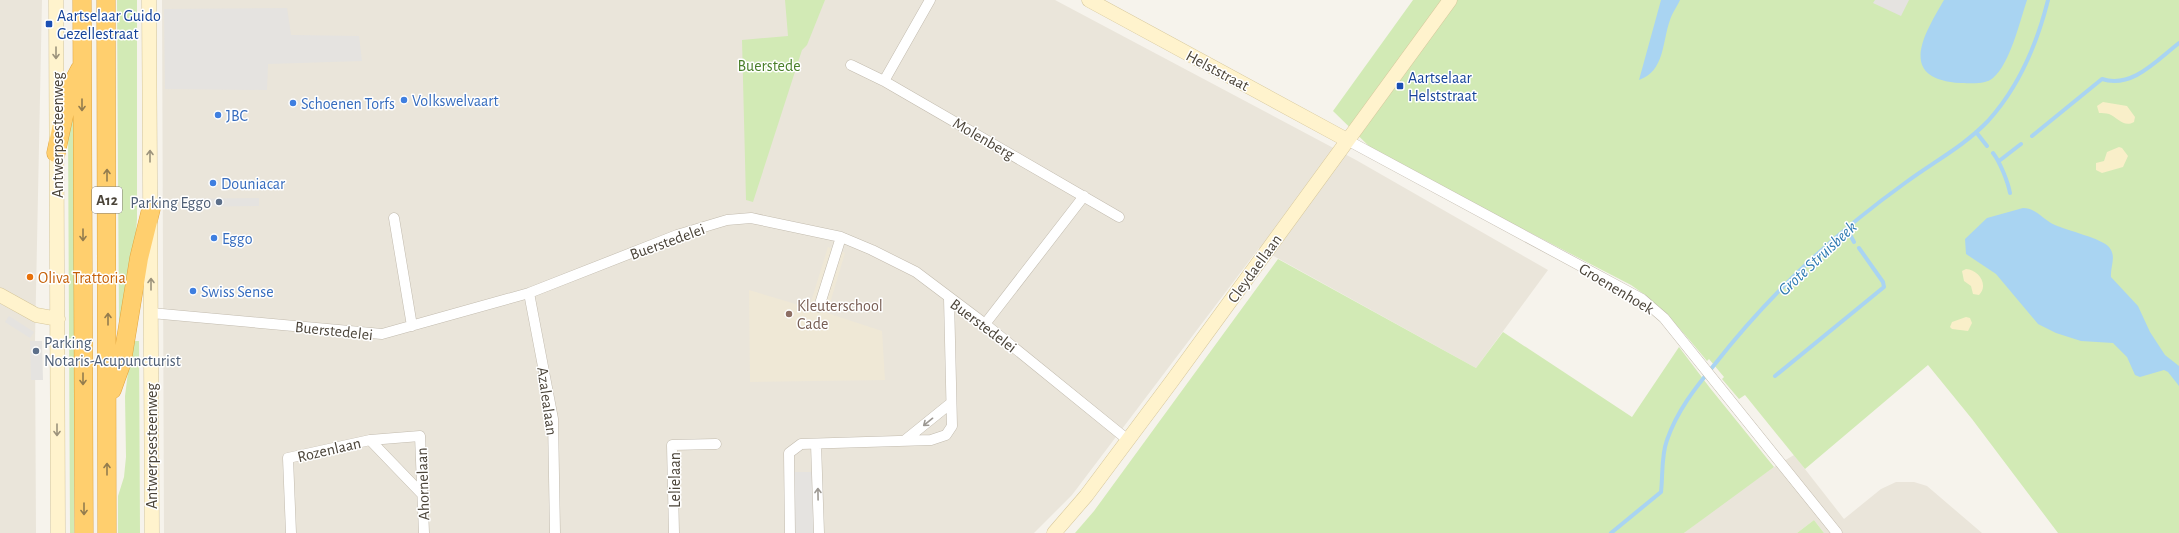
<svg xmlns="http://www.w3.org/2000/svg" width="2179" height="533" font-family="'Alegreya Sans',sans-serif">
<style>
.residential{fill:#eae5da}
.education{fill:#efe8d6}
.green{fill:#d2eab5}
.sand{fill:#f9efc9}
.parking{fill:#e5e3e0}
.water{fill:#a9d4f2}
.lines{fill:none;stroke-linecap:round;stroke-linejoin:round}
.stream{stroke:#a9d4f2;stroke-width:4}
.street-casing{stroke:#c2bbae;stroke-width:11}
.secondary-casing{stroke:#d6c79b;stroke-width:15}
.highway-casing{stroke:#e0a43c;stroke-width:19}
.street{stroke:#fff;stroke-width:10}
.secondary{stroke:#fff3cd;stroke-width:14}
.highway{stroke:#ffcf6e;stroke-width:18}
.oneway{stroke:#9c937c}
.oneway2{stroke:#937c4e}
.oneway3{stroke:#9c9892}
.transit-dot{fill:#1a4fb4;stroke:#fff;stroke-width:1.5}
.shop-dot{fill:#3f7fe0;stroke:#fff;stroke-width:1.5}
.service-dot{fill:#5c6f8a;stroke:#fff;stroke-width:1.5}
.food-dot{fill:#e8710a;stroke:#fff;stroke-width:1.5}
.education-dot{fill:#8d6e63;stroke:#fff;stroke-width:1.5}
.labels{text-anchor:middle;stroke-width:3;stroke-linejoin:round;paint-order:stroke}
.shield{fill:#fff;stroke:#817c74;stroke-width:1}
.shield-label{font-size:15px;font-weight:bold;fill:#4b4439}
.transit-label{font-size:16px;fill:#164399;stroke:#fff;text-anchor:start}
.park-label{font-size:16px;fill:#4a7f2a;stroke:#fff}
.street-label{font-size:16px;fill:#4b4439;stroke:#fff}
.shop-label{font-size:16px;fill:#366cbe;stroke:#fff;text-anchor:start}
.service-label{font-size:16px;fill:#4e5e75;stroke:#fff;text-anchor:end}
.food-label{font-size:16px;fill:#c56008;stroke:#fff;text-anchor:start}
.education-label{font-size:16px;fill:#785e54;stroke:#fff;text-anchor:start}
.water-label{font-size:17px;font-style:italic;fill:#2e7ab2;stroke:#fff}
</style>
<rect width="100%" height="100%" fill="#f6f3ec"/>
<path class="residential" d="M 0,0 L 42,0 L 35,341 L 36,533 L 0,533 Z
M 162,0 L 1055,0 L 1356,160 L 1548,270 L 1476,368 L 1259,248 L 1072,495 L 1034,533 L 164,533 Z
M 1794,455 L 1844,519 L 1881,489 L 1896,482 L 1914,482 L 1927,486 L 1982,533 L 1824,533 L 1814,520 L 1797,533 L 1684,533 L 1735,494 L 1774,467 Z"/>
<path class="education" d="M 828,247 L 845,253 L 827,313 L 882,331 L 885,380 L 750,382 L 749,290 L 809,308 Z"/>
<path class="green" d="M 117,0 L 137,0 L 137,219 L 133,273 L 119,331 Z
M 785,0 L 825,0 L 807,45 L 802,50 L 753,202 L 746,200 L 742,40 L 788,36 Z
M 1413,0 L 2179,0 L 2179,533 L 2058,533 L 1972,419 L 1928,365 L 1805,469 L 1745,395 L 1739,399 L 1722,379 L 1724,377 L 1709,359 L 1707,361 C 1683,332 1662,306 1631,285 L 1376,153 L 1333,111 Z
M 74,107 L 74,533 L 70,533 L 68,125 Z
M 1278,259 L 1476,368 L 1503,332 L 1632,417 L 1679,347 L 1710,388 L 1774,467 L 1684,533 L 1075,533 L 1094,511 Z
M 132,341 L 139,341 L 140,533 L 118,533 L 118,496 L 124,477 L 126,457 L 125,396 Z
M 1814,520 L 1824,533 L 1797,533 Z"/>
<path class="sand" d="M 2103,102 L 2127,106 L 2135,117 L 2134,122 C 2124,128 2118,118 2109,114 C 2106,113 2102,113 2099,113 L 2097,106 Z
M 2119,147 L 2122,148 L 2128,156 L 2123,167 L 2102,173 L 2096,170 L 2096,163 L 2104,161 L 2107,152 Z
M 1966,269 C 1979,270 1989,285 1979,295 L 1973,294 L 1971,286 L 1964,281 L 1962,271 Z
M 1966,317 L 1970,318 L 1972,323 L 1968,331 L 1952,329 L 1950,327 L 1952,322 Z"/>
<path class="parking" d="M 1875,0 L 1909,0 L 1901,16 L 1873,3 Z
M 287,8 L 291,35 L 359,36 L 362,61 L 268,64 L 267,90 L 165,89 L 164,9 Z
M 259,198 L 259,206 L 179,207 L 179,199 Z
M 9,316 L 34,332 L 30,338 L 5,322 Z
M 30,341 L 42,341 L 43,380 L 31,380 Z
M 793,472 L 813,472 L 814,533 L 795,533 Z"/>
<path class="water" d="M 1661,0 L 1680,0 C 1677,7 1672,13 1670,20 C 1662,42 1665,71 1639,80 Z
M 1944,0 L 2027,0 C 2020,21 2010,64 1993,78 C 1985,85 1971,83 1961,83 C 1897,79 1923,36 1944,0 Z
M 2023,208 C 2036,208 2043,220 2055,225 C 2066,230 2103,239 2109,247 C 2117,257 2110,266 2111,277 L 2138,306 L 2150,332 L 2165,355 L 2179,366 L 2179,386 L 2168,372 L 2164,370 L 2140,377 L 2135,375 L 2127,357 L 2113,343 L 2081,341 L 2056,333 L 2038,324 L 1996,274 L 1966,254 L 1965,239 L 1987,218 Z"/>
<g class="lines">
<path class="stream" d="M 1976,132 L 1987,146
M 2032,136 L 2102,79 C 2132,89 2157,60 2179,43
M 1993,153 C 2000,162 2008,182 2010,193
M 1999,161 L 2021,144
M 1847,229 L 1854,242
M 1775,376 L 1884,287 L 1883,282 L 1859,248
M 1611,533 L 1661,492 C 1663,475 1661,456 1667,440 C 1677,411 1695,388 1715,364 C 1769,295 1834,234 1905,183 C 1933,162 1963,147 1988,121 C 2019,87 2037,44 2048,0"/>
<g class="street-casing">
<path id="street" d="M 851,65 L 884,81 L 930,0
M 884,81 L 1119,217
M 1347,140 L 1642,299 L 1664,318 L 1837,533
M 394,218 L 412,326
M 529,293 L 553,419 L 555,533
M 819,307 L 841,237
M 151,313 L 382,334 L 529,293 L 677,235 L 727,220 L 751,218 L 841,237 L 872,250 L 916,272 L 985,324 L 1128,440
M 985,324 L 1084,196
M 370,440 L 422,494
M 904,441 L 951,403
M 816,444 L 819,533
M 291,533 L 288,458 L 370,440 L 420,436 L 424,533
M 674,533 L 672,445 L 716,444
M 790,533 L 789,453 L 801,444 L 931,440 L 946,435 L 952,426 L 949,298"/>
</g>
<g class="secondary-casing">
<path id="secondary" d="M 56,0 L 58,533
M 149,0 L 152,533
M 1089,0 L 1347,140
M 0,295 L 36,315 L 58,319
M 1054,533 L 1086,496 L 1172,381 L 1450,0"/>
</g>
<g class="highway-casing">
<path id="highway" d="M 82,0 L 84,533
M 106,0 L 107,533
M 56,153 L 70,88 L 80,69
M 112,390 L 122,362 L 139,258 L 151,209"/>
</g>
<use href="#street" class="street"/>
<use href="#secondary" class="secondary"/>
<use href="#highway" class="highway"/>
</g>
<defs><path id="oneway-shaft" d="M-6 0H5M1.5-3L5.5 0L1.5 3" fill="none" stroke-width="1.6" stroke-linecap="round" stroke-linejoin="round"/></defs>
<g class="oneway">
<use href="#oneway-shaft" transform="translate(56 53) rotate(90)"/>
<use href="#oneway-shaft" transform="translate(150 156) rotate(-90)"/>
<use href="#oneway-shaft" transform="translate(151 284) rotate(-90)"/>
<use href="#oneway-shaft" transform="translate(57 430) rotate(90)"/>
</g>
<g class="oneway2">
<use href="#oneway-shaft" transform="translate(82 105) rotate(90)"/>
<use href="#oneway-shaft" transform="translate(107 175) rotate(-90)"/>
<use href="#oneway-shaft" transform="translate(83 235) rotate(90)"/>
<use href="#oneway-shaft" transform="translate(108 319) rotate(-90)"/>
<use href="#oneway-shaft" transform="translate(83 379) rotate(90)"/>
<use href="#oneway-shaft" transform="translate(107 469) rotate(-90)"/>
<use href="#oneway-shaft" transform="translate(84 509) rotate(90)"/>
</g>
<g class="oneway3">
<use href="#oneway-shaft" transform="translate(928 422) rotate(141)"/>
<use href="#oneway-shaft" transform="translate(818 494) rotate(-91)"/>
</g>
<g class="transit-dot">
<rect x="45" y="20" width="8" height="8" rx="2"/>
<rect x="1396" y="82" width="8" height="8" rx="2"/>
</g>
<g class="shop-dot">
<circle cx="404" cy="100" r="4"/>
<circle cx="293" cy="103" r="4"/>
<circle cx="218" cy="115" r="4"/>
<circle cx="213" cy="183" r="4"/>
<circle cx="214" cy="238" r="4"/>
<circle cx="193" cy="291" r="4"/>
</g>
<g class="service-dot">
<circle cx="219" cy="202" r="4"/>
<circle cx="36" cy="351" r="4"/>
</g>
<circle class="food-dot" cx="30" cy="277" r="4"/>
<circle class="education-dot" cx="789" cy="314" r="4"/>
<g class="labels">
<rect class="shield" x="92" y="187" width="30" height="26" rx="3"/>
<g class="shield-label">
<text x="107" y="205">A12</text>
</g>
<g class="transit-label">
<text x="57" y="21">Aartselaar Guido<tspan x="57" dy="18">Gezellestraat</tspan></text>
<text x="1408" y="83">Aartselaar<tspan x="1408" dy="18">Helststraat</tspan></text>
</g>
<g class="park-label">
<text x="769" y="71">Buerstede</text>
</g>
<g class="street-label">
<text transform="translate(1218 70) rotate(28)" y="6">Helststraat</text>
<text transform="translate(57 135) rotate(-90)" y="6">Antwerpsesteenweg</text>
<text transform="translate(984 138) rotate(30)" y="6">Molenberg</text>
<text transform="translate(667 241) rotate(-20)" y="6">Buerstedelei</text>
<text transform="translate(1254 268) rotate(-54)" y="6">Cleydaellaan</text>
<text transform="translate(1617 288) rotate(31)" y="6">Groenenhoek</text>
<text transform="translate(984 325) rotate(37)" y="6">Buerstedelei</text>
<text transform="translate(334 330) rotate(6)" y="6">Buerstedelei</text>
<text transform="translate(548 401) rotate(82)" y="6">Azalealaan</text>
<text transform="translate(151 446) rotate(-90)" y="6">Antwerpsesteenweg</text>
<text transform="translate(329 449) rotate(-13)" y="6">Rozenlaan</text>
<text transform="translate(674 480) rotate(-90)" y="6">Lelielaan</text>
<text transform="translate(422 484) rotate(-92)" y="6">Ahornelaan</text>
</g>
<g class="shop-label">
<text x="412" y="106">Volkswelvaart</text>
<text x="301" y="109">Schoenen Torfs</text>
<text x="226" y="121">JBC</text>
<text x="221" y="189">Douniacar</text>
<text x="222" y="244">Eggo</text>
<text x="201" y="297">Swiss Sense</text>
</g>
<g class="service-label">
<text x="211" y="208">Parking Eggo</text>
<text x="44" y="348" text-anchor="start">Parking<tspan x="44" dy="18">Notaris-Acupuncturist</tspan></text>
</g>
<g class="food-label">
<text x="38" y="283">Oliva Trattoria</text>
</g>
<g class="education-label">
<text x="797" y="311">Kleuterschool<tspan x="797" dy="18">Cade</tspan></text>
</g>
<g class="water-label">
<text transform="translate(1817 258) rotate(-43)" y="6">Grote Struisbeek</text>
</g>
</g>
</svg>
